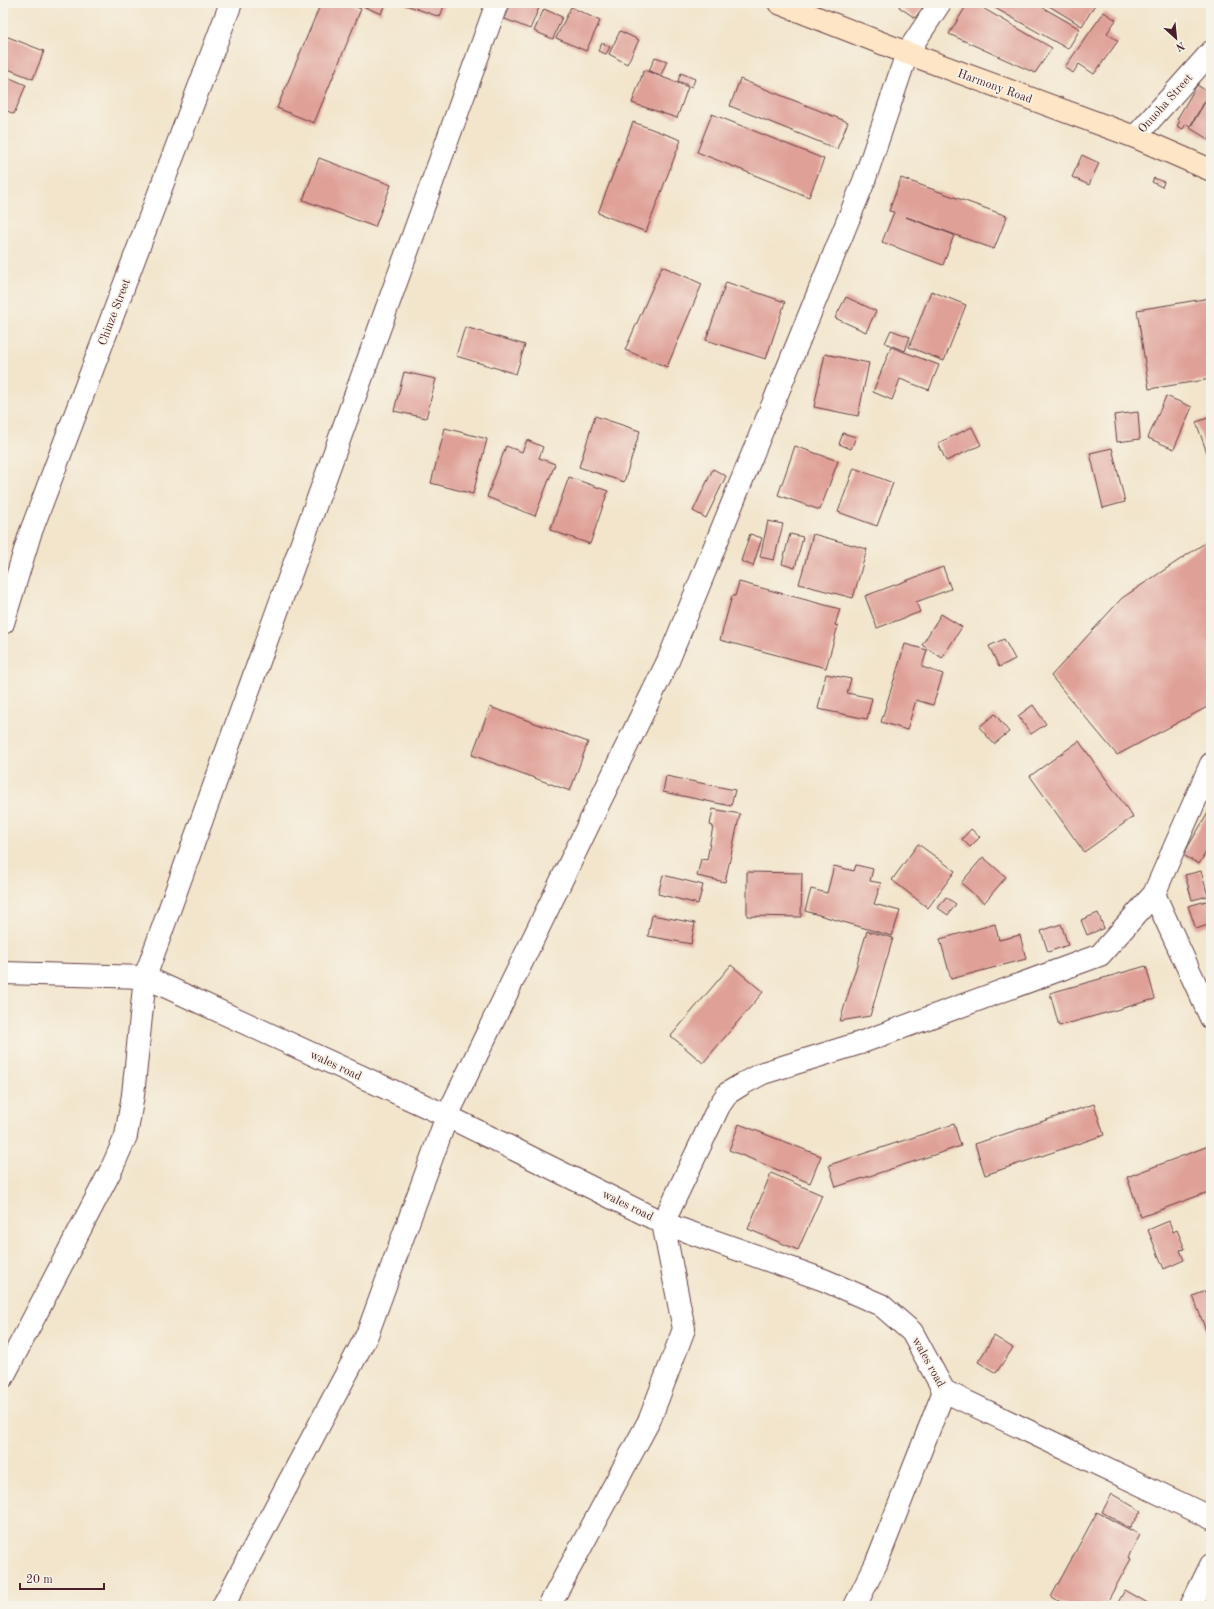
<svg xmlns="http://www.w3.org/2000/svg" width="1214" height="1609" font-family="'Old Standard TT',serif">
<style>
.building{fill:#dfa097}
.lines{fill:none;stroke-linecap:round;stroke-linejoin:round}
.street-casing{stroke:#633d43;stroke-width:24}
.secondary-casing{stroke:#633d43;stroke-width:24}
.street{stroke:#fff;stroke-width:22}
.secondary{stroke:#fee5c5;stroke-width:22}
.labels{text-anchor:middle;stroke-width:3.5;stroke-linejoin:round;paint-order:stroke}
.street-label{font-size:12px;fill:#4a1f2b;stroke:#f7f3e8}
</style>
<rect width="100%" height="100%" fill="#f7f3e8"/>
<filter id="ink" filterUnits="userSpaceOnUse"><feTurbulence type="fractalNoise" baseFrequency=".025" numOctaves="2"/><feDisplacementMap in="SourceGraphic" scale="8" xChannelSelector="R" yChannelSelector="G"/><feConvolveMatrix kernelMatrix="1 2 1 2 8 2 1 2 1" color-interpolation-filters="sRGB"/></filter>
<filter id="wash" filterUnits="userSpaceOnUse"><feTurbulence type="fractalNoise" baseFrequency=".012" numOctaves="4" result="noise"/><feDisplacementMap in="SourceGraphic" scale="16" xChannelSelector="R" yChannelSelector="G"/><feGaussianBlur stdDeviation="0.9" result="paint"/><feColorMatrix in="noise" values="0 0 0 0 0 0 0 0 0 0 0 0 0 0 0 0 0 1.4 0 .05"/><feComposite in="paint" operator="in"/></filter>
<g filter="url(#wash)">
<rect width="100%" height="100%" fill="#f2e5cc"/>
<g id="blocks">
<path class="building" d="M 321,3 L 346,3 L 361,9 L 314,123 L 277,108 Z
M 356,3 L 385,3 L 381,14 Z
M 400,3 L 445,3 L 440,17 Z
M 511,3 L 541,3 L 530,29 L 505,19 Z
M 901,3 L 926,3 L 915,18 L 899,7 Z
M 968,3 L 974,3 L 1052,48 L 1035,73 L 949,34 Z
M 986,3 L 1035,3 L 1080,29 L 1068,49 Z
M 1044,3 L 1096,3 L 1082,26 Z
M 571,7 L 600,21 L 586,51 L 556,38 Z
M 544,9 L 562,17 L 553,39 L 534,31 Z
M 1104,12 L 1116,20 L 1107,33 L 1118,41 L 1094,74 L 1079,64 L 1073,73 L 1065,67 Z
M 620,31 L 639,40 L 627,64 L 609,54 Z
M 3,35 L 44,51 L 33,79 L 3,67 Z
M 602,43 L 610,47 L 606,54 L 598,51 Z
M 655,57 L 667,61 L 661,75 L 649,71 Z
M 644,70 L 688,87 L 677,118 L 632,103 Z
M 681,73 L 695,79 L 692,87 L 678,81 Z
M 3,75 L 26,85 L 14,114 L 3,109 Z
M 740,79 L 848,122 L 837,149 L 730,106 Z
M 1197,85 L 1210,93 L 1190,126 L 1186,124 L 1183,129 L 1177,126 L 1180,121 L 1177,119 Z
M 1209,95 L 1211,96 L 1211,141 L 1190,128 Z
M 712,114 L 824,159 L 809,197 L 697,152 Z
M 633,122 L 681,140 L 646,232 L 598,213 Z
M 1082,155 L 1099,163 L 1089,185 L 1072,177 Z
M 319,158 L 391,185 L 375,227 L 303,200 Z
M 901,178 L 1007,216 L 994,249 L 906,217 L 954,235 L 943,265 L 882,242 L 894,212 L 889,211 Z
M 1154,178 L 1164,182 L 1162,187 L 1152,182 Z
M 662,266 L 702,284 L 667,367 L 625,350 Z
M 726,282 L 785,302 L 766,359 L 706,340 Z
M 931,291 L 966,305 L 944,361 L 909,347 Z
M 846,297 L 876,311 L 866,332 L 835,318 Z
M 1210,298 L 1211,379 L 1149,389 L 1137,310 Z
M 465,327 L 525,345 L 516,374 L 456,356 Z
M 891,330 L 910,337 L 905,351 L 885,343 Z
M 891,347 L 939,365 L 929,390 L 900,379 L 892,400 L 873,392 Z
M 825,354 L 869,363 L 858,416 L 814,407 Z
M 404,372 L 436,379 L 426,418 L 394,411 Z
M 1166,396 L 1192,407 L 1174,449 L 1148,438 Z
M 1138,412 L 1140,439 L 1117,442 L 1114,415 Z
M 595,416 L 640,431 L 624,482 L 579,467 Z
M 1211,417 L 1211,464 L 1196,422 Z
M 972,427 L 981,445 L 946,461 L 938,443 Z
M 445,428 L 487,439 L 473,494 L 431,483 Z
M 843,433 L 856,437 L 851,449 L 839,444 Z
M 527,440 L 543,447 L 539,458 L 555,464 L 535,516 L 487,497 L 506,446 L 522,452 Z
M 795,446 L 838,461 L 820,510 L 778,495 Z
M 1112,448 L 1125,502 L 1103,508 L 1090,453 Z
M 854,468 L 893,483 L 877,526 L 838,512 Z
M 713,469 L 726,476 L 706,518 L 693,511 Z
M 569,477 L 608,491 L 590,544 L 550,530 Z
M 768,521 L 783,524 L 774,560 L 760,557 Z
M 750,534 L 762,538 L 753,566 L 741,561 Z
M 790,534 L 803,537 L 795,568 L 782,564 Z
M 813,534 L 867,549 L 853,598 L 799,584 Z
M 1211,539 L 1211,705 L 1117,755 L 1051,676 L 1122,598 Z
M 943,567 L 951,589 L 916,602 L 920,612 L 877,628 L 865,596 Z
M 739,582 L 840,609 L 835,625 L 838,626 L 826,668 L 720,640 L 732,596 L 735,596 Z
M 941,614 L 962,627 L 942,658 L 922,645 Z
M 1004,639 L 1015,659 L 999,667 L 989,646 Z
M 905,644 L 927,650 L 922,667 L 943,674 L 933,705 L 916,700 L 907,730 L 881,722 Z
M 826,674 L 851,679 L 847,693 L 872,698 L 867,719 L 818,709 Z
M 1033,705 L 1046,724 L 1031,734 L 1018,716 Z
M 490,707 L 588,742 L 570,791 L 472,755 Z
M 995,714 L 1009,732 L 994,744 L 979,727 Z
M 1079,741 L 1133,817 L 1084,852 L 1030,776 Z
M 666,776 L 735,790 L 731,806 L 663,792 Z
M 1211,808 L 1211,844 L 1199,864 L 1183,855 Z
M 713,809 L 740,814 L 725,882 L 697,876 L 701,859 L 707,860 L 713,826 L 710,825 Z
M 971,829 L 980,837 L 970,847 L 962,839 Z
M 918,844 L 955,871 L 928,908 L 892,880 Z
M 983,857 L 1006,877 L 984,903 L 961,883 Z
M 856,865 L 873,869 L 870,881 L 881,883 L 874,904 L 900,911 L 892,936 L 805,911 L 811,889 L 827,893 L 834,866 L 854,871 Z
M 1201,871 L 1208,896 L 1192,900 L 1185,875 Z
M 747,872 L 802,873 L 801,917 L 747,916 Z
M 663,875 L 703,885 L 698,904 L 658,894 Z
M 946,897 L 956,904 L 948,915 L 938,908 Z
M 1210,900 L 1211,924 L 1196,929 L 1188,906 Z
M 1098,913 L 1104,928 L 1087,935 L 1081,920 Z
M 652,915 L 695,923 L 691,944 L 648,936 Z
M 995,924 L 999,940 L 1020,935 L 1026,959 L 951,979 L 940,939 Z
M 1061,924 L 1068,945 L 1048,952 L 1041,931 Z
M 867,931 L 893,938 L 870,1016 L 840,1021 Z
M 731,965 L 763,992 L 703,1063 L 671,1036 Z
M 1146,966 L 1155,999 L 1059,1026 L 1050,993 Z
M 1094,1104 L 1104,1135 L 985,1175 L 975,1144 Z
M 739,1124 L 821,1156 L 810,1183 L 729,1150 Z
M 954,1124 L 961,1146 L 836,1187 L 829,1165 Z
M 1211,1145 L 1211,1191 L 1141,1217 L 1127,1177 Z
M 771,1173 L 822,1195 L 798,1250 L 748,1229 Z
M 1169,1221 L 1173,1232 L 1177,1230 L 1185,1249 L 1180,1250 L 1184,1260 L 1164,1269 L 1148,1230 Z
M 1211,1289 L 1211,1335 L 1208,1336 L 1193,1296 Z
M 994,1336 L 1013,1348 L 996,1373 L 978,1362 Z
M 1112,1494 L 1141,1511 L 1130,1528 L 1102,1512 Z
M 1097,1512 L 1140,1535 L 1128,1557 L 1131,1559 L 1106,1604 L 1102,1603 L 1100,1606 L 1068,1606 L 1051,1597 Z
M 1125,1590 L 1153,1606 L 1116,1606 Z"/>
</g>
</g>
<g filter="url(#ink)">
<use href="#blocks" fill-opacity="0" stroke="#633d43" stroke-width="1"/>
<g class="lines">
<g class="street-casing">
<path id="street" d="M 1135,137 L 1211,52
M 3,623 L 30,534 L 231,3
M 1154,894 L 1211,1018
M 3,973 L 145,977 L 447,1116 L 663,1223 L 824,1280 L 881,1305 L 912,1332 L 944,1391 L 1211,1518
M 3,1377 L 111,1170 L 126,1136 L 133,1095 L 145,977 L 497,3
M 223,1606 L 367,1335 L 447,1116 L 668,661 L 864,181 L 907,53 L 940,3
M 549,1606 L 650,1419 L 684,1329 L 663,1223 L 719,1106 L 728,1093 L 744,1083 L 763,1073 L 857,1044 L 1100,955 L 1154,894 L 1211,764
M 855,1606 L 876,1564 L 944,1391
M 1191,1606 L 1211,1565"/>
</g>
<g class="secondary-casing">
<path id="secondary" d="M 779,3 L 907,53 L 1135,137 L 1211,170"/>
</g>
<use href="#street" class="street"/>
<use href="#secondary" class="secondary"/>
</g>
</g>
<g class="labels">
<g class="street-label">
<text transform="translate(995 86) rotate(20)" y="4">Harmony Road</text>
<text transform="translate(1165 103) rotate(-48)" y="4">Onuoha Street</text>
<text transform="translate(114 312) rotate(-69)" y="4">Chinze Street</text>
<text transform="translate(336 1065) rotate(25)" y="4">wales road</text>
<text transform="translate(628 1205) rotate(26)" y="4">wales road</text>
<text transform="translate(929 1362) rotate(61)" y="4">wales road</text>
</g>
</g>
<rect width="1214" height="1609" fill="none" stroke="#f7f3e8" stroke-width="16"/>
<g transform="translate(1176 38) rotate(153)" stroke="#f7f3e8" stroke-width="3" paint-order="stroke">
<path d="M0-3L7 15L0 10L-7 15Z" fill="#4a1f2b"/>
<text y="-6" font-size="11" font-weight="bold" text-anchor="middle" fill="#4a1f2b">N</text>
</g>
<path d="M20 1583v6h84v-6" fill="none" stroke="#4a1f2b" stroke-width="2"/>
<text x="26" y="1583" font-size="12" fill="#4a1f2b" stroke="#f7f3e8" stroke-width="3" paint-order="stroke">20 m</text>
</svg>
